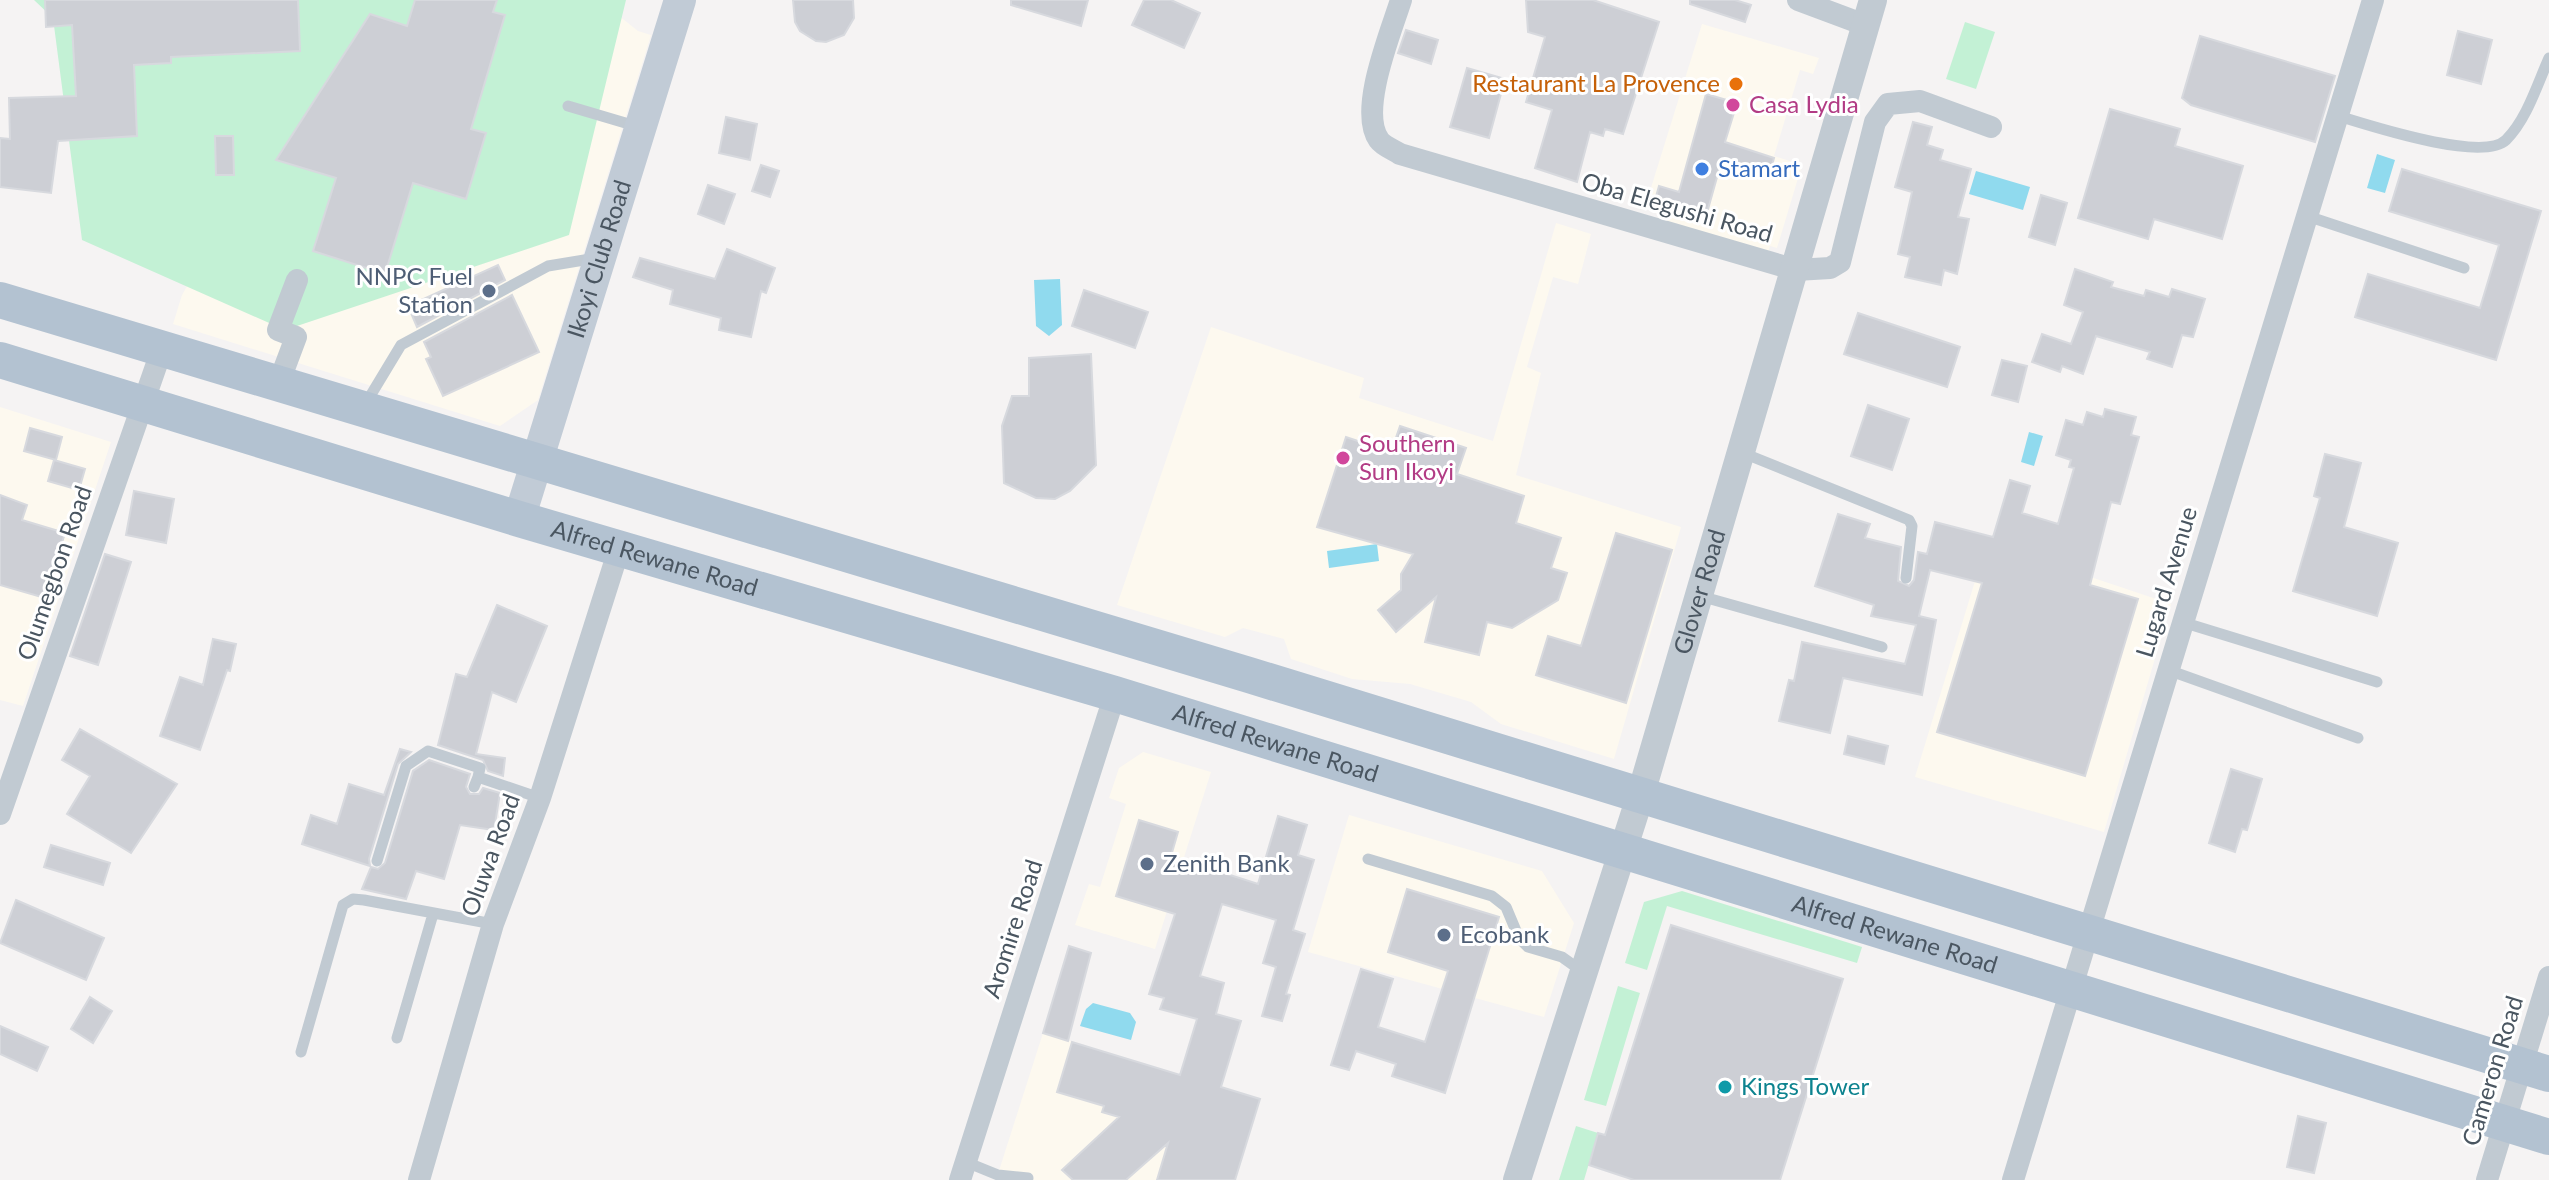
<svg xmlns="http://www.w3.org/2000/svg" width="2549" height="1180" font-family="Lato,sans-serif">
<style>
.commercial{fill:#fdf9ef}
.green{fill:#c3f1d5}
.water{fill:#90daee}
.building{fill:#cdcfd5;stroke:#d7d9de;stroke-width:2}
.lines{fill:none;stroke-linecap:round;stroke-linejoin:round}
.service{stroke:#c1cad2;stroke-width:11}
.minor{stroke:#c1cad2;stroke-width:22}
.tertiary{stroke:#c1cad2;stroke-width:28}
.secondary{stroke:#c1cbd6;stroke-width:32}
.primary{stroke:#b3c2d1;stroke-width:36}
.food-dot{fill:#e8710a;stroke:#fff;stroke-width:3}
.hotel-dot{fill:#d1479c;stroke:#fff;stroke-width:3}
.shop-dot{fill:#3f7fe0;stroke:#fff;stroke-width:3}
.service-dot{fill:#5c6f8a;stroke:#fff;stroke-width:3}
.culture-dot{fill:#0f9aa8;stroke:#fff;stroke-width:3}
.labels{text-anchor:middle;stroke-width:6;stroke-linejoin:round;paint-order:stroke}
.food-label{font-size:24px;fill:#c56008;stroke:#fff;text-anchor:end}
.hotel-label{font-size:24px;fill:#b23c85;stroke:#fff;text-anchor:start}
.shop-label{font-size:24px;fill:#366cbe;stroke:#fff;text-anchor:start}
.street-label{font-size:24px;fill:#4a5661;stroke:#fff}
.service-label{font-size:24px;fill:#4e5e75;stroke:#fff;text-anchor:start}
.culture-label{font-size:24px;fill:#0d838f;stroke:#fff;text-anchor:start}
</style>
<rect width="100%" height="100%" fill="#f5f3f3"/>
<path class="commercial" d="M 599,0 L 638,31 L 651,35 L 538,400 L 500,426 L 173,324 L 182,295 L 237,198 Z
M 1702,24 L 1819,58 L 1813,74 L 1800,70 L 1774,156 L 1802,165 L 1777,248 L 1770,246 L 1767,256 L 1658,222 L 1659,215 L 1645,207 Z
M 1556,223 L 1591,234 L 1578,284 L 1553,277 L 1527,367 L 1541,373 L 1516,475 L 1681,527 L 1614,759 L 1501,724 L 1471,702 L 1410,684 L 1352,679 L 1291,659 L 1284,639 L 1243,628 L 1225,637 L 1117,605 L 1211,327 L 1364,378 L 1359,398 L 1493,441 Z
M 0,407 L 111,442 L 23,706 L 0,700 Z
M 1987,542 L 2171,604 L 2104,832 L 1915,777 Z
M 1143,752 L 1211,772 L 1155,949 L 1075,925 L 1089,884 L 1100,887 L 1126,804 L 1109,798 L 1119,768 Z
M 1349,815 L 1542,871 L 1574,923 L 1544,1017 L 1308,952 Z
M 1043,1033 L 1260,1099 L 1235,1180 L 996,1180 Z"/>
<path class="green" d="M 34,0 L 626,0 L 569,235 L 285,330 L 82,240 L 53,18 Z
M 1965,22 L 1995,32 L 1976,89 L 1946,79 Z
M 1682,891 L 1862,947 L 1857,963 L 1667,906 L 1647,970 L 1625,963 L 1644,902 Z
M 1618,986 L 1640,993 L 1606,1106 L 1584,1100 Z
M 1576,1126 L 1598,1133 L 1584,1180 L 1559,1180 Z"/>
<path class="water" d="M 2377,154 L 2395,160 L 2385,193 L 2367,188 Z
M 1976,171 L 2030,187 L 2023,210 L 1969,194 Z
M 1060,279 L 1062,325 L 1049,336 L 1036,326 L 1034,280 Z
M 2029,432 L 2043,436 L 2034,466 L 2021,462 Z
M 1377,544 L 1379,561 L 1329,568 L 1327,551 Z
M 1093,1003 L 1130,1013 L 1136,1022 L 1131,1040 L 1080,1026 L 1086,1009 Z"/>
<path class="building" d="M 45,0 L 298,0 L 300,51 L 171,57 L 171,63 L 134,65 L 137,136 L 58,141 L 51,193 L 0,187 L 0,138 L 10,139 L 9,98 L 76,96 L 72,25 L 46,27 Z
M 415,0 L 497,0 L 493,12 L 505,15 L 471,129 L 486,133 L 466,199 L 413,183 L 385,274 L 313,251 L 336,178 L 276,160 L 370,14 L 407,26 Z
M 793,0 L 853,0 L 854,18 L 844,35 L 826,42 L 816,41 L 800,31 L 795,22 Z
M 1011,0 L 1088,0 L 1081,26 L 1011,5 Z
M 1144,0 L 1171,0 L 1200,13 L 1184,48 L 1132,25 Z
M 1526,0 L 1593,0 L 1659,22 L 1623,134 L 1605,129 L 1603,136 L 1590,132 L 1577,182 L 1535,168 L 1552,110 L 1526,102 L 1545,37 L 1528,32 Z
M 1690,0 L 1735,0 L 1751,5 L 1745,22 L 1690,4 Z
M 1406,30 L 1438,40 L 1431,64 L 1398,53 Z
M 2458,31 L 2492,40 L 2481,84 L 2447,75 Z
M 2200,36 L 2335,76 L 2315,142 L 2191,105 L 2182,98 Z
M 1467,68 L 1505,79 L 1489,138 L 1450,127 Z
M 1706,94 L 1737,103 L 1725,142 L 1774,158 L 1769,177 L 1721,163 L 1705,220 L 1702,221 L 1653,207 L 1659,186 L 1679,192 Z
M 2110,109 L 2180,129 L 2175,146 L 2243,166 L 2222,239 L 2154,219 L 2148,239 L 2078,218 Z
M 726,117 L 757,124 L 750,160 L 719,153 Z
M 1913,122 L 1932,127 L 1927,145 L 1943,150 L 1940,160 L 1971,169 L 1958,217 L 1969,219 L 1957,274 L 1944,270 L 1941,285 L 1905,277 L 1910,257 L 1898,254 L 1912,192 L 1895,187 Z
M 215,136 L 233,136 L 234,175 L 216,175 Z
M 761,165 L 779,171 L 770,197 L 752,191 Z
M 2402,169 L 2541,211 L 2496,360 L 2355,317 L 2368,274 L 2480,308 L 2499,245 L 2389,211 Z
M 708,185 L 735,194 L 724,224 L 698,214 Z
M 2041,195 L 2067,203 L 2055,245 L 2029,237 Z
M 727,249 L 775,268 L 766,293 L 761,291 L 751,337 L 719,330 L 721,318 L 670,304 L 673,290 L 633,277 L 640,258 L 715,279 Z
M 498,265 L 505,280 L 417,327 L 408,306 Z
M 2075,269 L 2113,282 L 2111,287 L 2144,296 L 2146,290 L 2169,297 L 2172,289 L 2205,299 L 2193,337 L 2182,335 L 2172,367 L 2147,359 L 2150,352 L 2096,336 L 2083,374 L 2062,366 L 2060,372 L 2032,362 L 2042,334 L 2071,344 L 2083,312 L 2064,305 Z
M 1084,290 L 1148,312 L 1135,348 L 1072,326 Z
M 512,295 L 539,352 L 443,396 L 426,359 L 431,357 L 424,342 Z
M 1858,313 L 1960,347 L 1947,387 L 1844,354 Z
M 1091,354 L 1096,465 L 1070,491 L 1055,499 L 1036,498 L 1004,483 L 1002,426 L 1012,396 L 1029,396 L 1029,358 Z
M 2002,360 L 2027,366 L 2018,402 L 1992,395 Z
M 1868,405 L 1909,419 L 1892,470 L 1851,456 Z
M 2105,409 L 2136,417 L 2131,435 L 2139,437 L 2120,504 L 2111,502 L 2090,585 L 2138,599 L 2085,776 L 1937,732 L 1982,583 L 1930,570 L 1919,616 L 1936,620 L 1922,695 L 1843,678 L 1830,733 L 1779,721 L 1789,680 L 1794,681 L 1802,642 L 1905,664 L 1916,625 L 1871,616 L 1874,605 L 1815,586 L 1838,514 L 1870,524 L 1865,538 L 1901,547 L 1898,581 L 1909,586 L 1914,580 L 1918,552 L 1927,554 L 1935,522 L 1993,537 L 2010,480 L 2030,486 L 2022,513 L 2058,524 L 2074,468 L 2069,467 L 2071,460 L 2056,455 L 2066,420 L 2083,425 L 2087,412 L 2103,417 Z
M 1400,426 L 1466,448 L 1457,474 L 1524,496 L 1516,523 L 1561,538 L 1551,568 L 1567,573 L 1558,600 L 1512,628 L 1487,622 L 1479,655 L 1425,642 L 1436,597 L 1396,632 L 1378,610 L 1401,590 L 1401,574 L 1413,554 L 1317,527 L 1346,437 L 1391,452 Z
M 30,428 L 62,437 L 56,460 L 24,451 Z
M 2325,454 L 2361,463 L 2344,527 L 2398,543 L 2377,616 L 2293,591 L 2320,498 L 2314,496 Z
M 54,460 L 85,469 L 79,490 L 48,481 Z
M 134,491 L 174,499 L 166,543 L 126,535 Z
M 0,495 L 27,505 L 22,520 L 65,533 L 45,598 L 0,585 Z
M 1616,533 L 1672,550 L 1626,703 L 1536,675 L 1548,636 L 1581,646 Z
M 105,554 L 131,562 L 98,665 L 70,656 Z
M 497,605 L 547,626 L 516,702 L 492,692 L 476,754 L 505,758 L 503,776 L 488,771 L 483,760 L 438,745 L 456,674 L 467,677 Z
M 213,639 L 236,644 L 230,671 L 227,670 L 200,750 L 160,736 L 180,677 L 203,685 Z
M 80,729 L 177,784 L 131,853 L 67,814 L 90,776 L 62,760 Z
M 1848,736 L 1888,746 L 1884,764 L 1844,754 Z
M 400,749 L 411,752 L 398,764 L 369,859 L 370,866 L 302,844 L 311,815 L 337,824 L 349,784 L 384,795 Z
M 429,760 L 470,774 L 466,787 L 470,794 L 479,794 L 483,788 L 500,793 L 494,830 L 460,825 L 444,879 L 416,871 L 406,899 L 362,889 L 371,867 L 378,869 L 385,863 L 413,771 Z
M 2231,769 L 2262,779 L 2247,830 L 2242,829 L 2235,852 L 2209,843 Z
M 1278,816 L 1307,825 L 1298,855 L 1314,860 L 1293,930 L 1305,934 L 1286,994 L 1290,995 L 1282,1021 L 1262,1016 L 1276,967 L 1263,963 L 1276,920 L 1222,904 L 1200,976 L 1224,983 L 1216,1014 L 1241,1021 L 1221,1087 L 1260,1099 L 1235,1180 L 1157,1180 L 1168,1143 L 1126,1180 L 1073,1180 L 1062,1170 L 1119,1117 L 1102,1112 L 1104,1106 L 1057,1092 L 1072,1042 L 1180,1075 L 1197,1019 L 1160,1009 L 1164,998 L 1149,994 L 1175,914 L 1116,896 L 1139,820 L 1178,832 L 1171,856 L 1258,884 Z
M 51,845 L 110,863 L 103,885 L 44,867 Z
M 1407,889 L 1499,917 L 1445,1093 L 1392,1076 L 1396,1064 L 1356,1051 L 1349,1070 L 1331,1065 L 1361,969 L 1393,979 L 1378,1027 L 1425,1042 L 1448,971 L 1388,952 Z
M 16,900 L 104,938 L 86,980 L 0,943 Z
M 1671,925 L 1843,979 L 1780,1180 L 1634,1180 L 1589,1165 L 1598,1133 L 1605,1135 Z
M 1069,946 L 1091,953 L 1068,1041 L 1043,1033 Z
M 90,997 L 112,1011 L 93,1043 L 71,1029 Z
M 0,1026 L 48,1047 L 37,1071 L 0,1054 Z
M 2298,1116 L 2326,1123 L 2314,1173 L 2287,1167 Z"/>
<g class="lines">
<path class="service" d="M 568,106 L 639,127
M 2338,116 C 2368,125 2482,163 2506,140 C 2527,119 2537,85 2549,58
M 2307,216 L 2464,268
M 366,403 L 401,345 L 548,266 L 596,258
M 1743,453 L 1909,520 L 1912,526 L 1906,578
M 1700,596 L 1882,647
M 2182,622 L 2377,682
M 2168,670 L 2358,738
M 474,787 L 478,777 L 540,798
M 1368,859 L 1492,896 L 1506,907 L 1519,938 L 1528,947 L 1562,957 L 1583,972
M 377,861 L 406,766 L 428,751 L 480,768 L 478,777
M 397,1038 L 433,914
M 301,1052 L 343,905 L 353,899 L 364,900 L 493,924
M 966,1162 L 998,1175 L 1028,1178"/>
<path class="minor" d="M 1401,0 C 1391,32 1358,111 1379,140 C 1383,146 1394,150 1400,154 L 1796,270 L 1830,268 L 1840,262 L 1875,122 L 1888,104 L 1920,101 L 1991,127
M 1798,0 L 1865,25
M 278,385 L 296,337 L 278,330 L 297,280
M 0,814 L 162,349
M 419,1180 L 493,924 L 540,798 L 619,549
M 960,1180 L 1115,694
M 2013,1180 L 2373,0
M 2487,1180 L 2549,977"/>
<path class="tertiary" id="s1" d="M 1517,1180 L 1640,797 L 1873,0"/>
<path class="secondary" id="s2" d="M 519,519 L 680,0"/>
<g class="primary">
<path d="M 0,300 L 1249,675 L 2549,1074"/>
<path id="s3" d="M 0,360 L 519,519 L 1115,694 L 2549,1137"/>
</g>
</g>
<circle class="food-dot" cx="1736" cy="84" r="8"/>
<g class="hotel-dot">
<circle cx="1733" cy="105" r="8"/>
<circle cx="1343" cy="458" r="8"/>
</g>
<circle class="shop-dot" cx="1702" cy="169" r="8"/>
<g class="service-dot">
<circle cx="489" cy="291" r="8"/>
<circle cx="1147" cy="864" r="8"/>
<circle cx="1444" cy="935" r="8"/>
</g>
<circle class="culture-dot" cx="1725" cy="1087" r="8"/>
<g class="labels">
<g class="food-label">
<text x="1720" y="92">Restaurant La Provence</text>
</g>
<g class="hotel-label">
<text x="1749" y="113">Casa Lydia</text>
<text x="1359" y="452">Southern<tspan x="1359" dy="28">Sun Ikoyi</tspan></text>
</g>
<g class="shop-label">
<text x="1718" y="177">Stamart</text>
</g>
<g class="street-label">
<text transform="translate(1677 208) rotate(16)" y="8">Oba Elegushi Road</text>
<text dy="8" stroke="none"><textPath href="#s2" startOffset="272">Ikoyi Club Road</textPath></text>
<text dy="8" stroke="none"><textPath href="#s3" startOffset="684">Alfred Rewane Road</textPath></text>
<text transform="translate(55 573) rotate(-71)" y="8">Olumegbon Road</text>
<text transform="translate(2167 582) rotate(-73)" y="8">Lugard Avenue</text>
<text dy="8" stroke="none"><textPath href="#s1" startOffset="616">Glover Road</textPath></text>
<text dy="8" stroke="none"><textPath href="#s3" startOffset="1332">Alfred Rewane Road</textPath></text>
<text transform="translate(491 855) rotate(-70)" y="8">Oluwa Road</text>
<text transform="translate(1013 929) rotate(-72)" y="8">Aromire Road</text>
<text dy="8" stroke="none"><textPath href="#s3" startOffset="1980">Alfred Rewane Road</textPath></text>
<text transform="translate(2493 1071) rotate(-73)" y="8">Cameron Road</text>
</g>
<g class="service-label">
<text x="473" y="285" text-anchor="end">NNPC Fuel<tspan x="473" dy="28">Station</tspan></text>
<text x="1163" y="872">Zenith Bank</text>
<text x="1460" y="943">Ecobank</text>
</g>
<g class="culture-label">
<text x="1741" y="1095">Kings Tower</text>
</g>
</g>
</svg>
